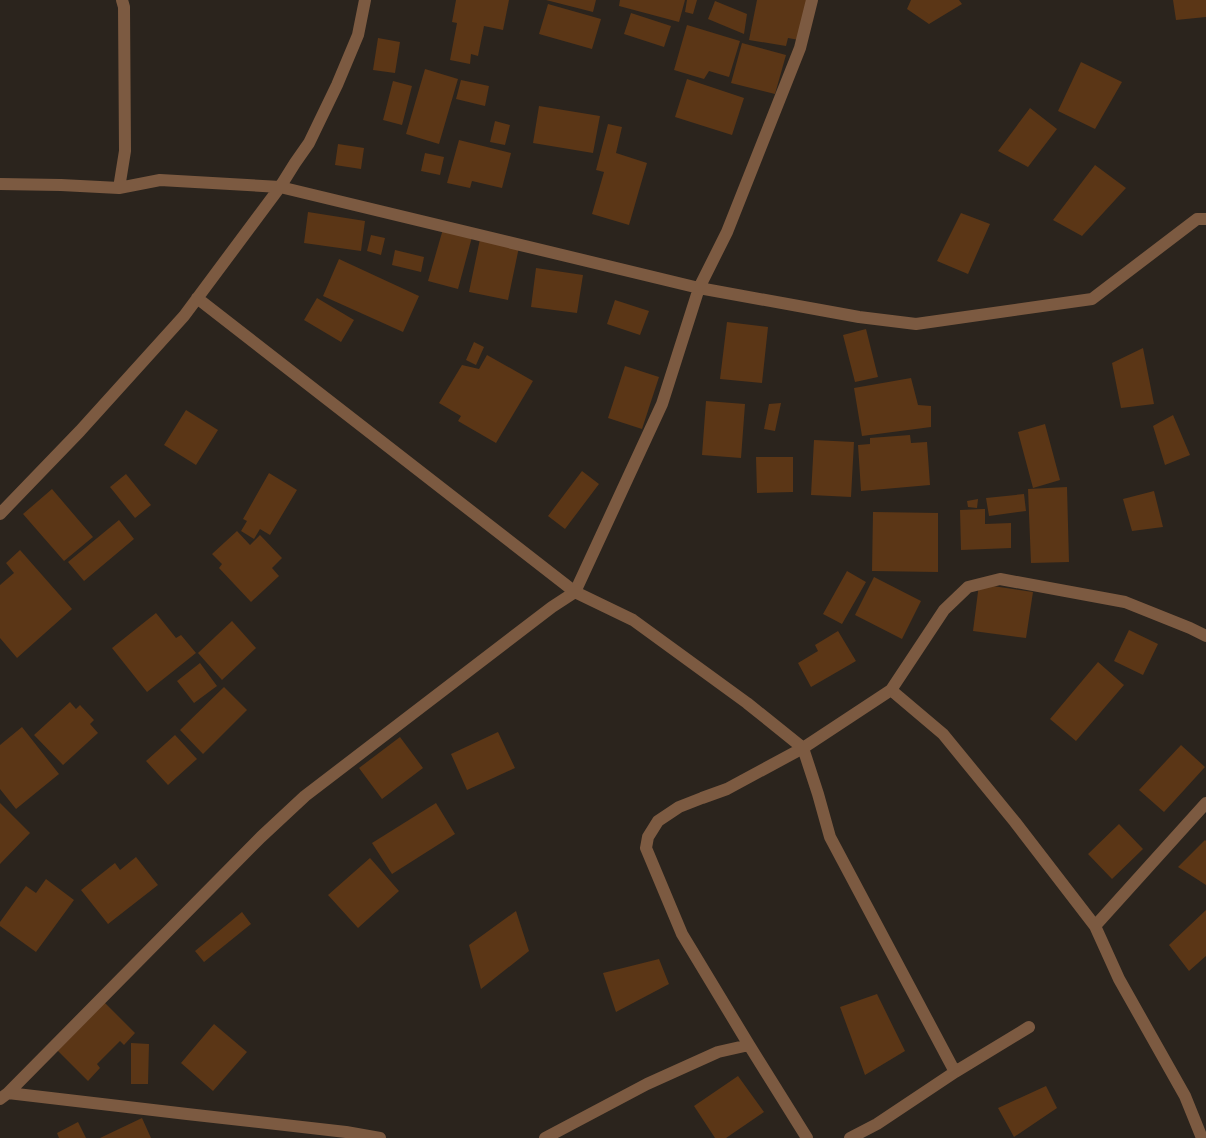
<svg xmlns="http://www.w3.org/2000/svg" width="1206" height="1138" font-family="'Source Sans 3',sans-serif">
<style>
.building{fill:#5b3616}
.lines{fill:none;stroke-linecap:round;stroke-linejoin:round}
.minor{stroke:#7c5a41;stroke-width:12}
</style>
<rect width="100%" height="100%" fill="#2b241d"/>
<path class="building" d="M 456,0 L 509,0 L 503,30 L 484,26 L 478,56 L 471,54 L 470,64 L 450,60 L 457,23 L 452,22 Z
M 546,0 L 596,0 L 593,12 Z
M 620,0 L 685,0 L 679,22 L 619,6 Z
M 687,0 L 697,0 L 693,14 L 685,12 Z
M 757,0 L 807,0 L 799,40 L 788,38 L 786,46 L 749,40 Z
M 911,0 L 959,0 L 962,4 L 929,24 L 907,9 Z
M 1173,0 L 1206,0 L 1206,17 L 1176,20 Z
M 715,1 L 747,14 L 744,34 L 708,19 Z
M 548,4 L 601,19 L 592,49 L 539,34 Z
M 631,13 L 671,26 L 664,47 L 624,34 Z
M 687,25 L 740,41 L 729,77 L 709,71 L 704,79 L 674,70 Z
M 378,38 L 400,42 L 395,73 L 373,70 Z
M 742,43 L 786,55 L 775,94 L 731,83 Z
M 1081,62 L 1122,82 L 1095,129 L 1058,111 Z
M 425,69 L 458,79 L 439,144 L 406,134 Z
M 687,79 L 744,98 L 732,135 L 675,117 Z
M 461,80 L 489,86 L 485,106 L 456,99 Z
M 393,81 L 412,86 L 402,125 L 383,120 Z
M 539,106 L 600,116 L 593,153 L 533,143 Z
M 1030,108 L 1057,129 L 1028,167 L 998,151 Z
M 495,121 L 510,125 L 505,145 L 490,142 Z
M 608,124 L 622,127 L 616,153 L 647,163 L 629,225 L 592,214 L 604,172 L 596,170 Z
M 459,140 L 511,153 L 502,188 L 472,181 L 470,188 L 447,183 Z
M 338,144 L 364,148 L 361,169 L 335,165 Z
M 425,153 L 444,157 L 440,175 L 421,171 Z
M 1095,165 L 1126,188 L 1082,236 L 1053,220 Z
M 308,212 L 365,221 L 361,251 L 304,243 Z
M 961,213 L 990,224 L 968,274 L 937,261 Z
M 443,229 L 472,237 L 458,289 L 428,281 Z
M 371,235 L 385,238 L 381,255 L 367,251 Z
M 480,239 L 519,247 L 508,300 L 469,292 Z
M 395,250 L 424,257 L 421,272 L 392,265 Z
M 339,259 L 419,296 L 403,332 L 323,296 Z
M 536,268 L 583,275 L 577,313 L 531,307 Z
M 317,298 L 354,320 L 341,342 L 304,320 Z
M 615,300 L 649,311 L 640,335 L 607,324 Z
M 727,322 L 768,327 L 762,383 L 720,379 Z
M 866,329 L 878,377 L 855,382 L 843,335 Z
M 474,342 L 484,347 L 476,365 L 466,360 Z
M 1143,348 L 1154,404 L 1121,408 L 1112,363 Z
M 487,355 L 533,381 L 496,443 L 458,421 L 461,416 L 439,403 L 462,365 L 479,369 Z
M 625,366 L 659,377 L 642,429 L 608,418 Z
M 911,378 L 918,405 L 931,406 L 931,427 L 862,436 L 854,388 Z
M 706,401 L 745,404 L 741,458 L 702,455 Z
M 781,403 L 775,431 L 764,429 L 769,404 Z
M 186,410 L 218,430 L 196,465 L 164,445 Z
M 1173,415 L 1190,455 L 1165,465 L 1153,426 Z
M 1045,424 L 1060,480 L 1033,488 L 1018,432 Z
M 910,435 L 911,443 L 927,442 L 930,485 L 861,491 L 858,445 L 870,444 L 870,438 Z
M 814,440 L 854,442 L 851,497 L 811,495 Z
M 756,457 L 793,457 L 793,492 L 757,493 Z
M 582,471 L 599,484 L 565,529 L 548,516 Z
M 269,473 L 297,490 L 270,535 L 260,529 L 254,539 L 241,531 L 247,521 L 243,519 Z
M 126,474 L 151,505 L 135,518 L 110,487 Z
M 1067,487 L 1069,562 L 1031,563 L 1028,489 Z
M 52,489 L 93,537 L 64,561 L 23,514 Z
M 1154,491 L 1163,527 L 1132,531 L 1123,499 Z
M 1024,494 L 1026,511 L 989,516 L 986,498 Z
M 978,499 L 977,508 L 968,507 L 967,501 Z
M 983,509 L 985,509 L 985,524 L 1011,523 L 1011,548 L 961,550 L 960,510 Z
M 873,512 L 938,513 L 938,572 L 872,571 Z
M 119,520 L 134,539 L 84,581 L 68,562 Z
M 237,531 L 250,545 L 260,535 L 282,558 L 272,568 L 279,576 L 251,602 L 219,568 L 222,564 L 212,554 Z
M 20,550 L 72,609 L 17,658 L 0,638 L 0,585 L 14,573 L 6,563 Z
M 847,571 L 866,582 L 842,624 L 823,614 Z
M 874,577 L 921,601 L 902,639 L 855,615 Z
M 979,584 L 1033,592 L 1026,638 L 973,631 Z
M 156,613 L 176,638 L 181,635 L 196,653 L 147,692 L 112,648 Z
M 232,621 L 256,648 L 222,680 L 198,653 Z
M 1129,630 L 1158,644 L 1143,675 L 1114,661 Z
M 838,631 L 856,661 L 811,687 L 798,663 L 818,651 L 815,645 Z
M 1098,662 L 1124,685 L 1076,741 L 1050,719 Z
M 200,663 L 217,686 L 194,703 L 177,681 Z
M 224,687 L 247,710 L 203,754 L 180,730 Z
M 70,702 L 76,709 L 80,705 L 94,720 L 90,724 L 98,733 L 63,765 L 34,735 Z
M 22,727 L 59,774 L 16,809 L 0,789 L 0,745 Z
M 498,732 L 515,768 L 467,790 L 451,754 Z
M 175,735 L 197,759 L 168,785 L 146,761 Z
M 400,737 L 423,768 L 382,799 L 359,768 Z
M 1181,745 L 1205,767 L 1164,812 L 1139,790 Z
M 0,803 L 30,833 L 0,864 Z
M 436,803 L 455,834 L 392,874 L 372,843 Z
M 1119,824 L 1143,849 L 1112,879 L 1088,854 Z
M 1205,840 L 1206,841 L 1206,885 L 1178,867 Z
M 136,857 L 158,885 L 108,924 L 81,890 L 115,863 L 120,870 Z
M 370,858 L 399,891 L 358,928 L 328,895 Z
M 46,879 L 74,900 L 36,952 L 0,926 L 0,922 L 26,886 L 36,893 Z
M 1206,910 L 1206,956 L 1189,971 L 1169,945 Z
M 516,911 L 529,951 L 481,989 L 469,945 Z
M 242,912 L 251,924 L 204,962 L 195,951 Z
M 659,959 L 669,984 L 616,1012 L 603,973 Z
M 877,994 L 905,1051 L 865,1075 L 840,1007 Z
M 101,999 L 135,1033 L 124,1045 L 120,1041 L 97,1064 L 100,1068 L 88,1081 L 57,1050 Z
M 214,1024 L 247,1052 L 213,1091 L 181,1063 Z
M 131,1043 L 149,1044 L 148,1084 L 131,1084 Z
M 738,1076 L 764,1112 L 726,1138 L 715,1138 L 694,1106 Z
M 1046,1086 L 1057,1108 L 1014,1137 L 998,1108 Z
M 142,1118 L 151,1138 L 100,1138 Z
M 78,1122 L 86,1138 L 59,1138 L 57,1133 Z"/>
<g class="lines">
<path class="minor" d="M 122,0 L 124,7 L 125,151 L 119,188 L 160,180 L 280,187 L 699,288 L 859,317 L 916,324 L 1092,299 L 1197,219 L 1206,219
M 0,184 L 61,185 L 119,188
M 197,298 L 575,592 L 662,404 L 699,288 L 727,232 L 800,48 L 812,0
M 0,514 L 80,431 L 184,316 L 280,187 L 295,163 L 309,143 L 337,85 L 358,35 L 365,0
M 891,690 L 944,610 L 968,587 L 1000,579 L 1125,602 L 1190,628 L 1206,636
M 1095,926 L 1206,803
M 8,1093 L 187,1114 L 346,1132 L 380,1138
M 0,1099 L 8,1093 L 261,837 L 305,796 L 552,607 L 575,592 L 633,620 L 747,703 L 803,748 L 891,690 L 943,734 L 1015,822 L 1095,926 L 1119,979 L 1185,1096 L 1202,1138
M 545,1138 L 647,1084 L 718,1052 L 749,1045
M 807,1138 L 749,1045 L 682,934 L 646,848 L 648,837 L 658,821 L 679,807 L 702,798 L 727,789 L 803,748 L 818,794 L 830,837 L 955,1072 L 1029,1027
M 850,1138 L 877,1124 L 955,1072"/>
</g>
</svg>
